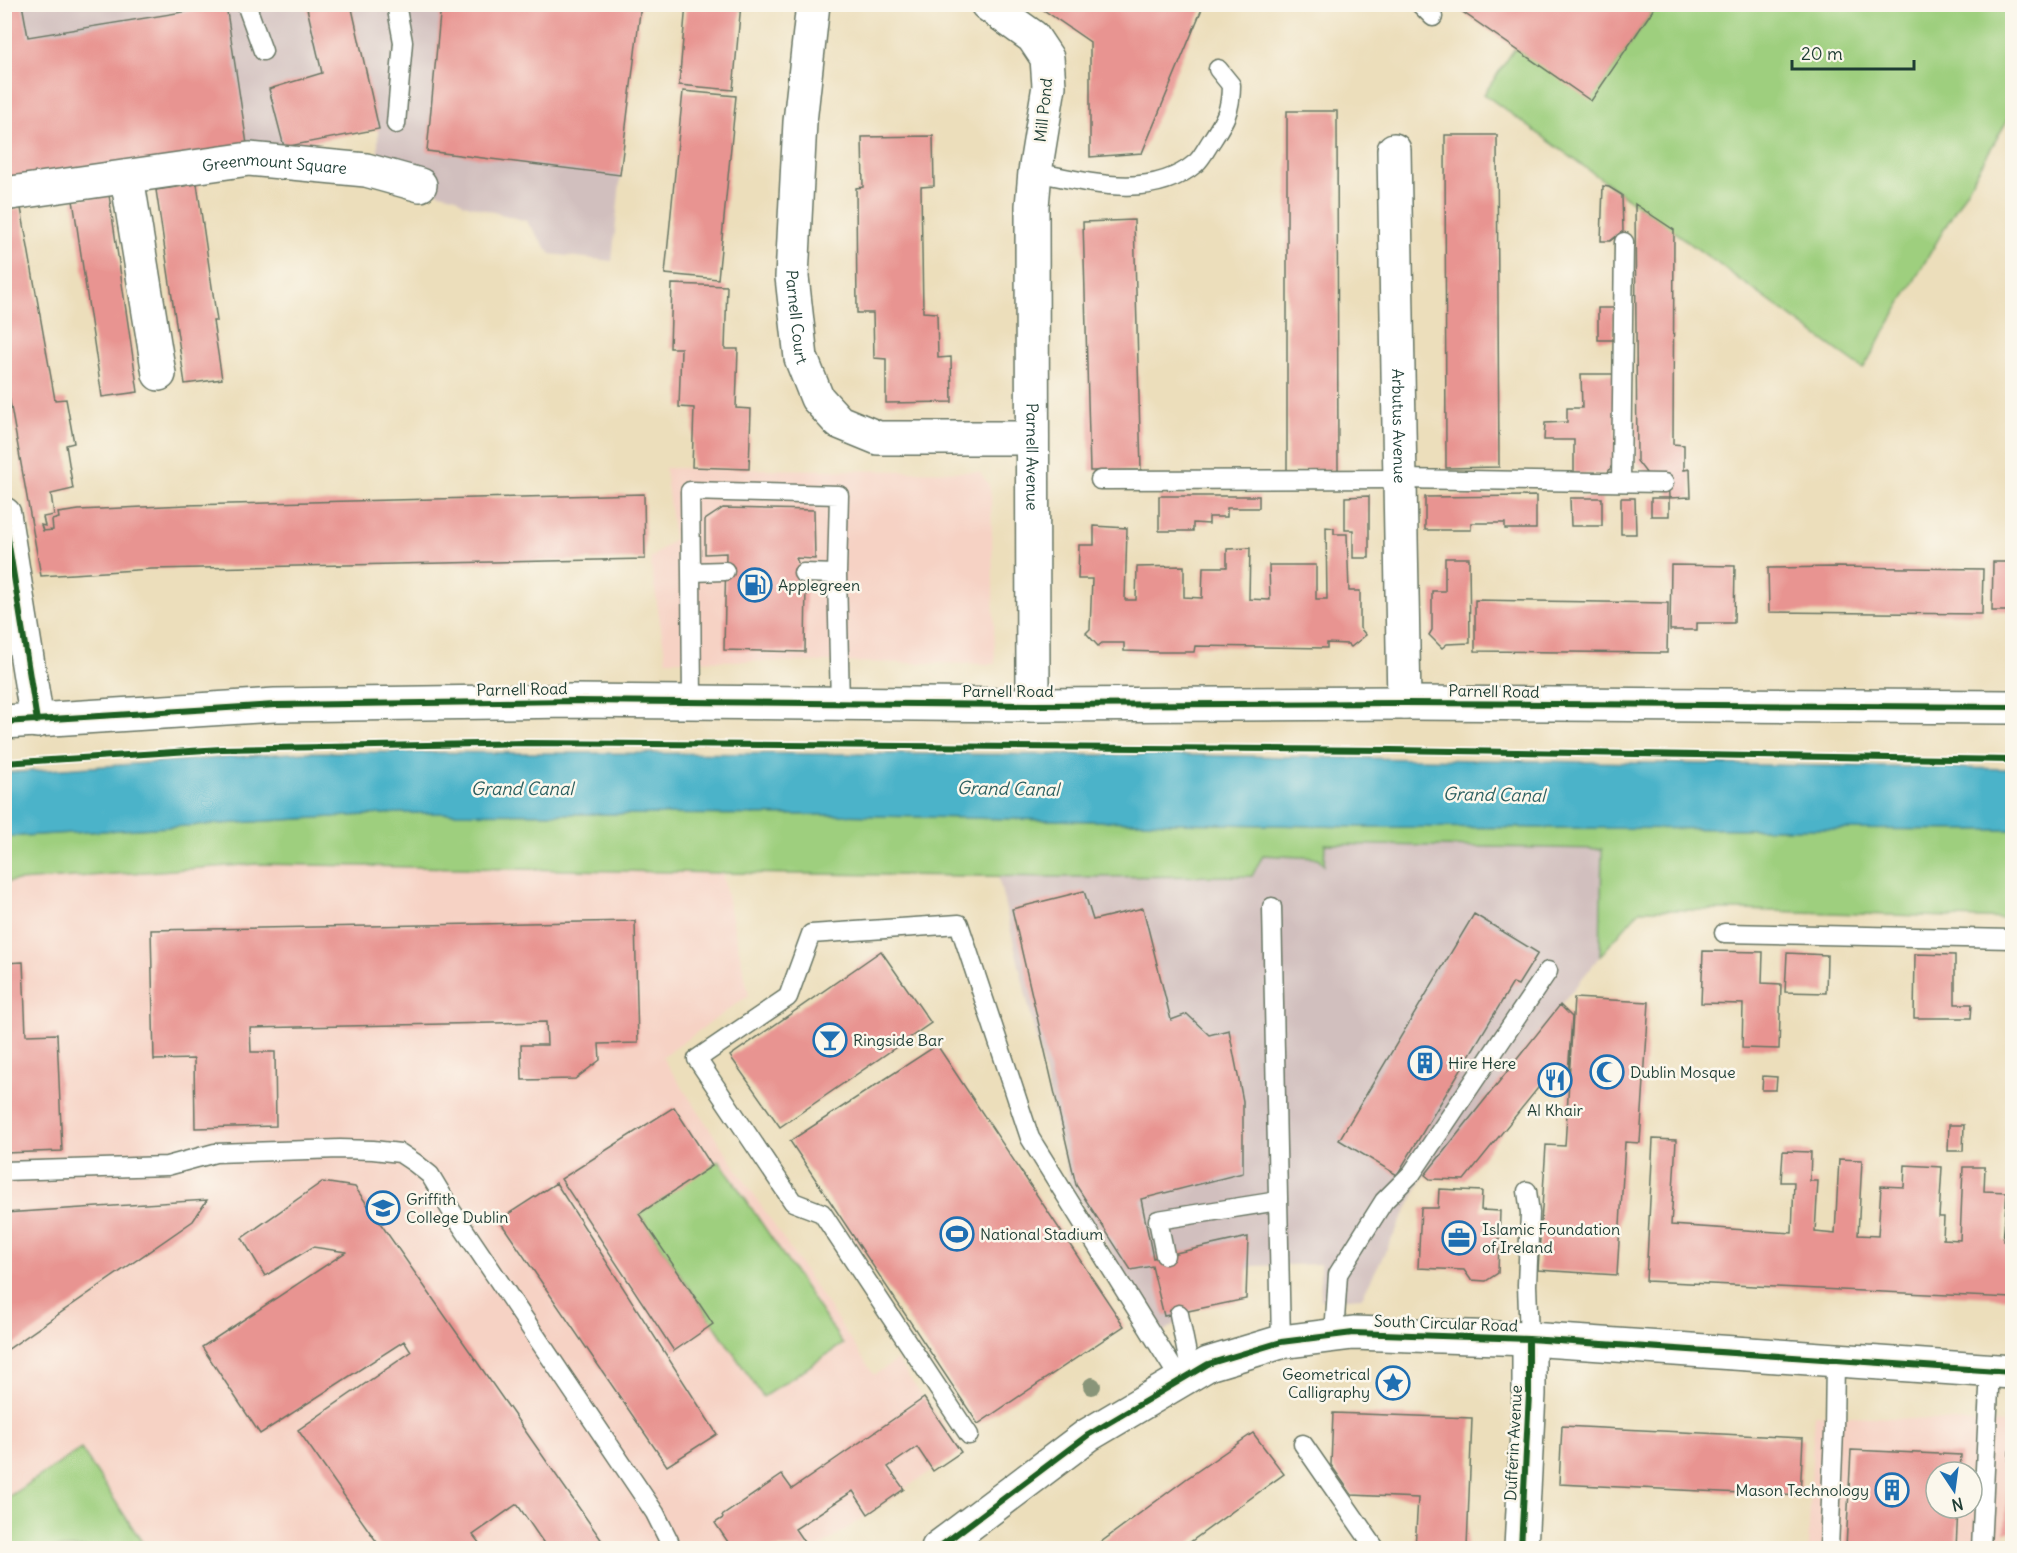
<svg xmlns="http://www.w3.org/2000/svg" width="2017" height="1553" font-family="Delius,sans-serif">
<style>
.built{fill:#f6d2c4;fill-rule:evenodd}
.industrial{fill:#d1bfbe}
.green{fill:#9ecf7e;stroke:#5e8659;stroke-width:1.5}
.water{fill:#4bb3c9;stroke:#35787e;stroke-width:1.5}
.building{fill:#e89491}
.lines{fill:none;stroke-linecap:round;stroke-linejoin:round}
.service-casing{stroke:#677563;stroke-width:21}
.minor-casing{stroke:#677563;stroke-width:36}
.tertiary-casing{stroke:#677563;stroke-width:36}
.secondary-casing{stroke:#677563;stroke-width:36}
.service{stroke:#fff;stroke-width:18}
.minor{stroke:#fff;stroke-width:33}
.tertiary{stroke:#fff;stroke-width:33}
.secondary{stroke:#fff;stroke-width:33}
.cycleway-casing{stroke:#fbf7ec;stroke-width:10}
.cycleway{stroke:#1b5e20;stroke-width:6}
.tree{fill:#899579}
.labels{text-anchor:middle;stroke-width:5;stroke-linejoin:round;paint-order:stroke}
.street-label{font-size:16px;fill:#1f3d34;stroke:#fbf7ec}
.poi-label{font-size:16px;fill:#1f3d34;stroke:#fbf7ec;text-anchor:start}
.water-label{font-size:18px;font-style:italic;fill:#2c6061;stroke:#fbf7ec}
</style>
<rect width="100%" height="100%" fill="#fbf7ec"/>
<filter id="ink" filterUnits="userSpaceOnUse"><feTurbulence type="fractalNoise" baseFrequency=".0167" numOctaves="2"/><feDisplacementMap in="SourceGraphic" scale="12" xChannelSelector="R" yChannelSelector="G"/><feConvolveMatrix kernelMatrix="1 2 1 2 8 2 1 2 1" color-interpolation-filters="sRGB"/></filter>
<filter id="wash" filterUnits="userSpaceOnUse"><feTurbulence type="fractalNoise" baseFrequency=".008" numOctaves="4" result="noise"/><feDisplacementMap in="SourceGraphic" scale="24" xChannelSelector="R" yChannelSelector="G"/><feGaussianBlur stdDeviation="1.35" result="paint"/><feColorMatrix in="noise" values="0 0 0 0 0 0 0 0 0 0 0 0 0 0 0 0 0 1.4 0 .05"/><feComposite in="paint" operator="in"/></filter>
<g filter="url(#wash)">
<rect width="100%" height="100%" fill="#ecdebb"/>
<path class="built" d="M 665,468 L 979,472 L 989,484 L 991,497 L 995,664 L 666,660 L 650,559 L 674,539 Z
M 257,864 L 722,873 L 749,995 L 662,1057 L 874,1375 L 897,1360 L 961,1452 L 904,1489 L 819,1548 L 5,1548 L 5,882 Z
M 1814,1414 L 2010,1424 L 2004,1548 L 1808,1548 ZM 1936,1472 L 1972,1472 L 1972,1508 L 1936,1508 Z"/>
<path class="industrial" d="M 5,5 L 638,5 L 612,261 L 551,254 L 526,221 L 464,204 L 456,197 L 433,191 L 378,161 L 378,129 L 284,147 L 5,190 Z
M 1325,844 L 1603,849 L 1600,956 L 1423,1178 L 1362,1297 L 1321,1300 L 1320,1264 L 1253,1266 L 1164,1332 L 1118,1264 L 1071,1186 L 998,876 L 1252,876 L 1263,855 L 1318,858 L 1324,865 Z"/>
<path class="green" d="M 1657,5 L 2012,5 L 2012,112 L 1863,369 L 1484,94 L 1515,48 L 1593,97 Z
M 399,813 L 835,815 L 1358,827 L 2012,830 L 2012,919 L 1742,910 L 1640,910 L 1600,956 L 1602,849 L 1325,844 L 1324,865 L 1318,858 L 1263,855 L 1252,876 L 1061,877 L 722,873 L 257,864 L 5,882 L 5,837 Z
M 719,1160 L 843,1344 L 763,1397 L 639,1214 Z
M 81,1449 L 146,1548 L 13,1548 L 5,1535 L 5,1499 Z"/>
<path class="water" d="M 304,752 L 1180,755 L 2012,769 L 2012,830 L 1358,827 L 835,815 L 399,813 L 5,837 L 5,773 Z"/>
<g id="blocks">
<path class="building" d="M 4,4 L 22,4 L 28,37 L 226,5 L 248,151 L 4,190 Z
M 306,4 L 351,4 L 379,129 L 284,147 L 269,89 L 322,73 Z
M 441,4 L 641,4 L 620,175 L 427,151 Z
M 686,4 L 741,4 L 733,90 L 679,85 Z
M 1035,4 L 1204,4 L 1142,153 L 1090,157 L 1090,42 Z
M 1451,4 L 1657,4 L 1591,101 Z
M 683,91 L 736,96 L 718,279 L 665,274 Z
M 1287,111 L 1337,111 L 1338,470 L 1287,470 Z
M 1445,135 L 1497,135 L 1499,467 L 1446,468 Z
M 933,136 L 934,186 L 921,187 L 923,312 L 937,313 L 938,358 L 951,357 L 952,402 L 886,403 L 886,359 L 874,358 L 873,313 L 857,313 L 856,188 L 863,187 L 862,137 Z
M 197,184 L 217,321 L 213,321 L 222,379 L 185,384 L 156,190 Z
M 1603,186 L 1609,187 L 1622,195 L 1623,231 L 1610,241 L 1601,241 Z
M 109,195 L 138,392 L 102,397 L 73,200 Z
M 1635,204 L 1674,230 L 1673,444 L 1684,445 L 1684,470 L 1690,469 L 1691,497 L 1669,498 L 1668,475 L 1647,474 L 1637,461 Z
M 21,208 L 55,400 L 66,399 L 74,443 L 66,445 L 73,489 L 51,494 L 54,515 L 43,517 L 45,526 L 41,525 L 43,531 L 53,530 L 52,520 L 59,518 L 58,513 L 79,510 L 186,505 L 644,494 L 645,559 L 152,569 L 41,576 L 4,368 L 4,211 Z
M 1134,220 L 1141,470 L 1090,471 L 1083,222 Z
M 672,284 L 727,286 L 725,349 L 738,349 L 736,408 L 751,409 L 749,469 L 692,467 L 694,408 L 679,407 L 681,348 L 670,348 Z
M 1598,308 L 1614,308 L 1614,340 L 1598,340 Z
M 1581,374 L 1615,374 L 1616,458 L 1607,474 L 1574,474 L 1574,440 L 1544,440 L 1545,423 L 1567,422 L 1567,408 L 1582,408 Z
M 1159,496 L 1259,496 L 1259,508 L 1227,508 L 1227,517 L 1209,517 L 1209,524 L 1193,523 L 1193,531 L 1159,531 Z
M 1369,496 L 1369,558 L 1353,558 L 1353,530 L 1345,530 L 1345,497 Z
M 1536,496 L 1536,529 L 1505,529 L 1505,523 L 1471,523 L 1471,530 L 1425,530 L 1425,497 Z
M 1570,498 L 1602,498 L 1602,526 L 1571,526 Z
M 1621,498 L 1635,498 L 1636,534 L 1621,534 Z
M 1651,498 L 1669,498 L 1669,516 L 1651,516 Z
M 723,508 L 814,510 L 815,559 L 796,558 L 806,582 L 805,652 L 724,650 L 726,553 L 705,554 L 705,520 Z
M 1094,526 L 1127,528 L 1125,600 L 1136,600 L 1137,567 L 1184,566 L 1184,597 L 1202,598 L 1203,567 L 1227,567 L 1227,549 L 1250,548 L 1249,599 L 1270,600 L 1269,565 L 1316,565 L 1316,599 L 1327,599 L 1326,527 L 1334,528 L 1334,534 L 1347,534 L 1349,591 L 1360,591 L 1360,628 L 1366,635 L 1351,647 L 1348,644 L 1327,643 L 1327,648 L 1195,646 L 1194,652 L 1159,652 L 1124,651 L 1124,643 L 1102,643 L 1098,646 L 1086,633 L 1090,629 L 1092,579 L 1078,579 L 1079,545 L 1094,545 Z
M 1445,558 L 1469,558 L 1470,643 L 1447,644 L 1442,648 L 1429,635 L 1432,630 L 1432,591 L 1445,591 Z
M 1993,562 L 2012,562 L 2012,611 L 1992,611 Z
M 1671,565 L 1735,566 L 1734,623 L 1697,623 L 1697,630 L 1670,630 Z
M 1835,567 L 1983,569 L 1982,614 L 1769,612 L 1768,568 Z
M 1475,600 L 1668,603 L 1667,653 L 1475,651 Z
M 1084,891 L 1093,920 L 1143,908 L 1171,1020 L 1187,1014 L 1209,1035 L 1229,1030 L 1243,1101 L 1243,1173 L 1141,1199 L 1153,1258 L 1248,1237 L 1246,1299 L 1164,1316 L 1152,1266 L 1131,1270 L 1076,1185 L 1012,909 Z
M 1474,914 L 1538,953 L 1518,985 L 1513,983 L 1397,1175 L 1339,1140 Z
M 635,921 L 638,1043 L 599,1044 L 600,1060 L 575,1079 L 522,1080 L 521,1045 L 547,1045 L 546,1022 L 250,1028 L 251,1052 L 275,1052 L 276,1126 L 195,1128 L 194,1059 L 154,1060 L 151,930 Z
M 881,951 L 931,1023 L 780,1127 L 730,1056 Z
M 1703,951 L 1763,952 L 1762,983 L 1781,984 L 1779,1049 L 1742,1048 L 1743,1004 L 1701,1003 Z
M 1787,953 L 1827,955 L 1826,993 L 1785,992 Z
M 1915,954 L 1955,955 L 1955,1004 L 1972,1004 L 1971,1018 L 1914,1018 Z
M 23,962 L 26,1035 L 57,1034 L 62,1151 L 4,1153 L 4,963 Z
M 1574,998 L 1649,1002 L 1640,1143 L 1625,1142 L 1617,1275 L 1538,1270 L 1546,1145 L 1565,1146 Z
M 1560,1005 L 1572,1017 L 1567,1088 L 1564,1092 L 1546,1078 L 1464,1180 L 1430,1179 L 1425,1175 Z
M 937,1045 L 1124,1326 L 978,1424 L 790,1141 Z
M 1763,1076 L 1777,1077 L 1776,1090 L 1762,1090 Z
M 674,1107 L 712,1166 L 639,1214 L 713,1324 L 674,1351 L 561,1179 Z
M 1949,1125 L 1964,1125 L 1963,1151 L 1948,1151 Z
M 1653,1139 L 1676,1140 L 1671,1225 L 1792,1233 L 1794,1182 L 1781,1182 L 1783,1151 L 1811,1152 L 1810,1181 L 1818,1181 L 1815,1232 L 1835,1234 L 1839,1159 L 1862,1160 L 1858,1235 L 1878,1236 L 1881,1186 L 1904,1187 L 1905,1165 L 1942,1167 L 1939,1217 L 1944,1217 L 1943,1239 L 1960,1240 L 1963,1167 L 1985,1167 L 1984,1191 L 2007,1192 L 2003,1241 L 2012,1242 L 2012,1298 L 1646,1281 Z
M 322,1182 L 355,1187 L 607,1548 L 547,1548 L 517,1504 L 473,1535 L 483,1548 L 381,1548 L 298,1430 L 411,1352 L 404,1341 L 260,1434 L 202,1347 L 346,1252 L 313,1247 L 265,1276 L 242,1238 Z
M 556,1183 L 717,1434 L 667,1466 L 499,1220 Z
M 1439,1189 L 1482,1191 L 1481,1210 L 1500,1211 L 1498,1273 L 1486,1281 L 1471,1280 L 1464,1270 L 1418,1268 L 1421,1208 L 1438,1208 Z
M 207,1200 L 193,1221 L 4,1352 L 4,1213 Z
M 924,1398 L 961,1452 L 933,1471 L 917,1447 L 888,1467 L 904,1489 L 868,1514 L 853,1491 L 795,1529 L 808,1548 L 732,1548 L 715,1523 L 723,1518 L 722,1516 L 782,1475 L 792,1489 Z
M 1333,1413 L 1472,1418 L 1467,1548 L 1415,1548 L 1418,1498 L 1352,1495 L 1331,1465 Z
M 1562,1426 L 1803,1438 L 1800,1496 L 1559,1484 Z
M 1253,1433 L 1284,1474 L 1182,1548 L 1093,1548 L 1186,1479 Z
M 1851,1450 L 1961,1455 L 1960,1472 L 1936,1472 L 1936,1508 L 1958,1508 L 1956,1548 L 1846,1548 Z
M 2009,1451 L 2012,1451 L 2012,1532 L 2005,1532 Z"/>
</g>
</g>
<g filter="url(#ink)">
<use href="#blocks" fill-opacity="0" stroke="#677563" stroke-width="1.5"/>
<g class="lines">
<g class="service-casing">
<path id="service" d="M 246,4 L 263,51
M 1420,4 L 1433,17
M 396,124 L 403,42 L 396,4
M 1035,172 C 1087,182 1151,201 1196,163 C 1202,158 1207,147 1212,140 C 1225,120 1231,110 1231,85 L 1218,69
M 1100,480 L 1400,479 L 1664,483
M 1621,481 L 1624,242
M 691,572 L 690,491 L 839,495 L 837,574
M 803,573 L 837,574 L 840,704
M 692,703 L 691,572 L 725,571
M 1272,907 L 1281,1342
M 1724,933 L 2012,939
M 4,1171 L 167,1166 L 215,1153 L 340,1149 L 373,1150 L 400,1153 L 415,1163 L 430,1175 L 451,1210 L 655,1513 L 669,1541 L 670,1548
M 1527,1191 L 1530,1213 L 1527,1285 L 1529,1339
M 1165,1255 L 1158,1220 L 1278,1201
M 1179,1314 L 1191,1374
M 1334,1335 L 1338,1274 L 1384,1201 L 1412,1173 L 1548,971
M 969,1435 L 822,1213 L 793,1202 L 697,1059 L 788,997 L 811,934 L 959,924 L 1030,1138 L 1181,1381
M 1303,1444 L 1375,1548
M 1829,1548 L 1834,1431 L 1835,1360
M 1981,1548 L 1990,1370"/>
</g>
<g class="minor-casing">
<g id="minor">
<path id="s1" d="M 813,4 L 800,122 L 792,277 L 801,358 L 817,398 L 839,422 L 878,438 L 1032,438"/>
<path id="s2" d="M 987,4 L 1033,37 L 1047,58 L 1049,86 L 1035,172 L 1032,206 L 1033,705"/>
<path id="s3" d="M 1394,150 L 1404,703"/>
<path d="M 127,177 L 159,374"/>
<path id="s4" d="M 4,194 L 249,159 L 366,170 L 420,185"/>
<path d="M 4,514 L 37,721"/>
</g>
</g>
<g class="tertiary-casing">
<path id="tertiary" d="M 1521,1548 L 1529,1394 L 1529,1339"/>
</g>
<g class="secondary-casing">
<path id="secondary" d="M 4,722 L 275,705 L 572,701 L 1033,705 L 1404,703 L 2012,707
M 938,1548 L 1088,1435 L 1208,1364 L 1281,1342 L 1353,1333 L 1529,1339 L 2012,1372"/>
</g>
<use href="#service" class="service"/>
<use href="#minor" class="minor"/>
<use href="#tertiary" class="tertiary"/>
<use href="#secondary" class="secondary"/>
<g class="cycleway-casing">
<path id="cycleway" d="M 4,514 L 37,721
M 4,722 L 275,705 L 572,701 L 1033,705 L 1404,703 L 2012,707
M 4,763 L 221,749 L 527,743 L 1391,750 L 2012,760
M 938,1548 L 1088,1435 L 1208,1364 L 1281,1342 L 1353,1333 L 1529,1339 L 2012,1372
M 1521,1548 L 1529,1394 L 1529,1339"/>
</g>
<use href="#cycleway" class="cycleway"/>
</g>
<circle class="tree" cx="1092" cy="1386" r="9"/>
</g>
<defs>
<g id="fuel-ring" transform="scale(1.725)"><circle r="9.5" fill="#fbf7ec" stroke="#1f6fb2" stroke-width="1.5"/><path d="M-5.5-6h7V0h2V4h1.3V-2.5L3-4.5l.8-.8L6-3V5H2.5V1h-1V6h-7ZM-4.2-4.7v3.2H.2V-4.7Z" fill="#1f6fb2"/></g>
<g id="bar-ring" transform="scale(1.725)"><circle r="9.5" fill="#fbf7ec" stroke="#1f6fb2" stroke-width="1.5"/><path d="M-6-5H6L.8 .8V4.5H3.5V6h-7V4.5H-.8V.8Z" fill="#1f6fb2"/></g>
<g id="building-ring" transform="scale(1.725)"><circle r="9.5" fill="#fbf7ec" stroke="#1f6fb2" stroke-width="1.5"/><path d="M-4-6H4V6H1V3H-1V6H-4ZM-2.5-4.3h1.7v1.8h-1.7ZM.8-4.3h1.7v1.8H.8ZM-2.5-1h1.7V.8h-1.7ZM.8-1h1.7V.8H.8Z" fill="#1f6fb2"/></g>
<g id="mosque-ring" transform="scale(1.725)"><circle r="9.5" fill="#fbf7ec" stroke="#1f6fb2" stroke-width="1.5"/><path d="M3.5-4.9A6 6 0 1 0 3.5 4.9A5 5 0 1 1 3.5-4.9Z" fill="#1f6fb2"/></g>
<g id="restaurant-ring" transform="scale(1.725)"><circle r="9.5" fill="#fbf7ec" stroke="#1f6fb2" stroke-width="1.5"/><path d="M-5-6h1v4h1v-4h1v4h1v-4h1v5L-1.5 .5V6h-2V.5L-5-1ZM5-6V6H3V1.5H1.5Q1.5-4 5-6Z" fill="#1f6fb2"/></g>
<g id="university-ring" transform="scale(1.725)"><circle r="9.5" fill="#fbf7ec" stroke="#1f6fb2" stroke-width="1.5"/><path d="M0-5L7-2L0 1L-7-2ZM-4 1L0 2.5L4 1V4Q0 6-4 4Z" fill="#1f6fb2"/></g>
<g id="stadium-ring" transform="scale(1.725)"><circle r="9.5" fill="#fbf7ec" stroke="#1f6fb2" stroke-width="1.5"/><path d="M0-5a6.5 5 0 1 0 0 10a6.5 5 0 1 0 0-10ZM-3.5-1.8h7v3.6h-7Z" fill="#1f6fb2"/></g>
<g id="office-ring" transform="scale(1.725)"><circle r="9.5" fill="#fbf7ec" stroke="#1f6fb2" stroke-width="1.5"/><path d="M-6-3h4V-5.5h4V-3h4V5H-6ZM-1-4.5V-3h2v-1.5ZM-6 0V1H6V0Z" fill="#1f6fb2"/></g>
<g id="sight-ring" transform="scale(1.725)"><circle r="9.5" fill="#fbf7ec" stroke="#1f6fb2" stroke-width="1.5"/><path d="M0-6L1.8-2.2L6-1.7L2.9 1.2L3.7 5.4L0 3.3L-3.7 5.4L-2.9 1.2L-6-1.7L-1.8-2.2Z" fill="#1f6fb2"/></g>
</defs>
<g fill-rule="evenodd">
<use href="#fuel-ring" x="755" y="585"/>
<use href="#bar-ring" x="830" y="1040"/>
<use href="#building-ring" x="1425" y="1063"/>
<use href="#mosque-ring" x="1607" y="1072"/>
<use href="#restaurant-ring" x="1555" y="1080"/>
<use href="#university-ring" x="383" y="1208"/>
<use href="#stadium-ring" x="957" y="1234"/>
<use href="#office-ring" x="1459" y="1238"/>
<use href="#sight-ring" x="1393" y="1383"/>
<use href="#building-ring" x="1892" y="1490"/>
</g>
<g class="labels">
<g class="street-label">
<text transform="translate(1043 110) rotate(-84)" y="6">Mill Pond</text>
<text dy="6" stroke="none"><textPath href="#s4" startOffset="273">Greenmount Square</textPath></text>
<text dy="6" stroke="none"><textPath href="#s1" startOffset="314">Parnell Court</textPath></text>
<text dy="6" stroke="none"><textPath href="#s3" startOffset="276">Arbutus Avenue</textPath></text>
<text dy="6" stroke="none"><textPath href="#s2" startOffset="482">Parnell Avenue</textPath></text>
<text transform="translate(522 689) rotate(-1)" y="6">Parnell Road</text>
<text x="1008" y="697">Parnell Road</text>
<text transform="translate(1494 691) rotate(1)" y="6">Parnell Road</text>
<text transform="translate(1446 1323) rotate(2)" y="6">South Circular Road</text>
<text transform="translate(1513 1443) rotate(-87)" y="6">Dufferin Avenue</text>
</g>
<g class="poi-label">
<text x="778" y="591">Applegreen</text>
<text x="853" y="1046">Ringside Bar</text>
<text x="1448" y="1069">Hire Here</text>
<text x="1630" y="1078">Dublin Mosque</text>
<text x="1555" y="1116" text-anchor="middle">Al Khair</text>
<text x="406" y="1205">Griffith<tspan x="406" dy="18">College Dublin</tspan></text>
<text x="1482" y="1235">Islamic Foundation<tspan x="1482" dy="18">of Ireland</tspan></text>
<text x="980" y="1240">National Stadium</text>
<text x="1370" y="1380" text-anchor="end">Geometrical<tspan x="1370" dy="18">Calligraphy</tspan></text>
<text x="1869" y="1496" text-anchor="end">Mason Technology</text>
</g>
<g class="water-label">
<text x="522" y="795">Grand Canal</text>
<text transform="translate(1008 789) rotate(1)" y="6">Grand Canal</text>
<text transform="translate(1494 795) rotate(1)" y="6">Grand Canal</text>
</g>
</g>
<rect width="2017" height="1553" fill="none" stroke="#fbf7ec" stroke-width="24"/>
<g transform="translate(1954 1490) rotate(167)"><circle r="28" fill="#fbf7ec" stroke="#a3ada2" stroke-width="1.5"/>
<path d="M0-4.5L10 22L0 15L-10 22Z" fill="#1f6fb2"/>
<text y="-9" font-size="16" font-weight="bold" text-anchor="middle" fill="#1f3d34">N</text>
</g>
<path d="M1792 60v9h122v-9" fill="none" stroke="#1f3d34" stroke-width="3"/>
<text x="1801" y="60" font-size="18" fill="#1f3d34" stroke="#fbf7ec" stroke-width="4.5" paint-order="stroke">20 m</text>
</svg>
